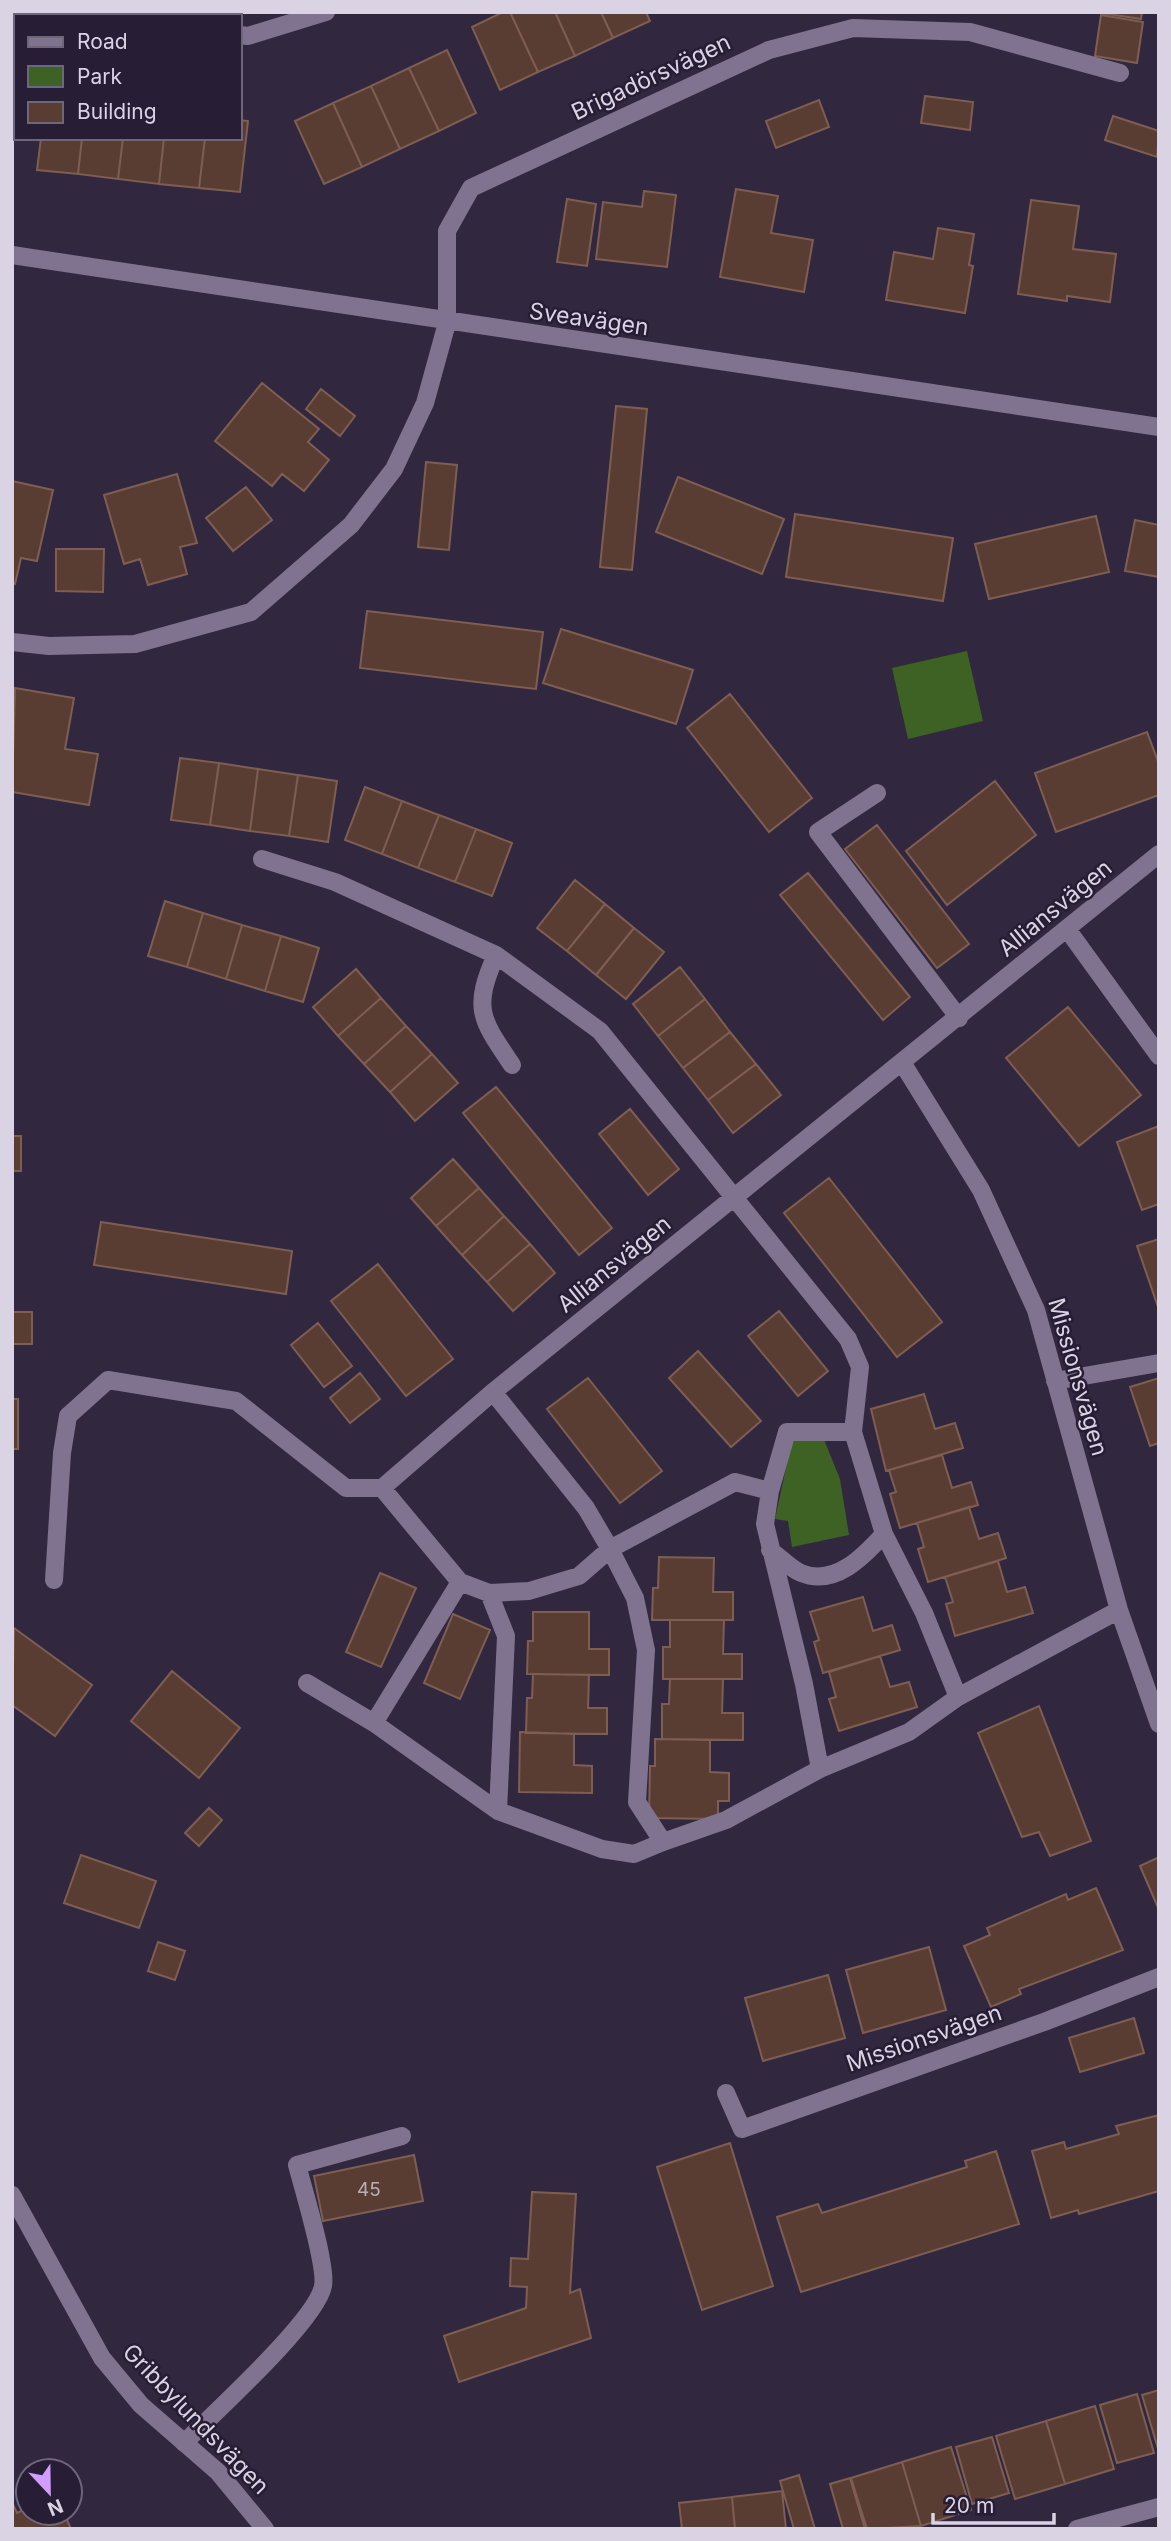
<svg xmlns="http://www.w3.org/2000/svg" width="1171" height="2541" font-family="Inter,sans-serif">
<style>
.green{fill:#3d6223}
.building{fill:#5a3d32;stroke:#7e5e53;stroke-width:2}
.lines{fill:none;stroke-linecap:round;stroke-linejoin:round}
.service{stroke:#7f7390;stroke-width:18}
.minor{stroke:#7f7390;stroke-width:18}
.tertiary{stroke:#7f7390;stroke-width:18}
.labels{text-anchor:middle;stroke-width:5;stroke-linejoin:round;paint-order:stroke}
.number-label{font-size:19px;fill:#b9aeb7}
.street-label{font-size:23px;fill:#d9d3e3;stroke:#271d35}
</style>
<rect width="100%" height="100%" fill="#31273f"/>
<path class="green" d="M 967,651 L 983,721 L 908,739 L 892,668 Z
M 800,1436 L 823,1437 L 840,1479 L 849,1535 L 792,1547 L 788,1521 L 775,1519 L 791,1444 Z"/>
<path class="building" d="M 503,12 L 510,12 L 538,72 L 500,90 L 472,27 Z
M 510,12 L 555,12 L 575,56 L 538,72 Z
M 555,12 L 601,12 L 613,38 L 575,56 Z
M 601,12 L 646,12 L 650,21 L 613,38 Z
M 1095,12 L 1142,12 L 1141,19 Z
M 1101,15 L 1143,22 L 1137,63 L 1095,56 Z
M 447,50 L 476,113 L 439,131 L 409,68 Z
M 409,68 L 439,131 L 400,149 L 371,86 Z
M 371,86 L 400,149 L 362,167 L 333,103 Z
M 925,96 L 973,102 L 970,130 L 921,123 Z
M 819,100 L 829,127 L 776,148 L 766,121 Z
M 333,103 L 362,167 L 324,184 L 295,121 Z
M 1113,116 L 1159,131 L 1157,157 L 1105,140 Z
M 240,120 L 248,121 L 240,192 L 199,188 L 205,138 L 240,138 Z
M 41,138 L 82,138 L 78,174 L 37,170 Z
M 82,138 L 123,138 L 118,179 L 78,174 Z
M 123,138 L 164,138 L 159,184 L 118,179 Z
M 164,138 L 205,138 L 199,188 L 159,184 Z
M 736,189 L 778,196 L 771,233 L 813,240 L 804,292 L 720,277 Z
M 644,191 L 676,195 L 667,267 L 596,259 L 603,202 L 642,207 Z
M 567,199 L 596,204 L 587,266 L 557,262 Z
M 1031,200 L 1079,206 L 1073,249 L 1116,254 L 1110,302 L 1067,296 L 1067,301 L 1018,294 Z
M 938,228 L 974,234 L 969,265 L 973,266 L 965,313 L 886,300 L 894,252 L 933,259 Z
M 262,383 L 319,429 L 308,442 L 329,460 L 304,491 L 282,474 L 272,486 L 215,441 Z
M 321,389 L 355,416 L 340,436 L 306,409 Z
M 616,406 L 647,409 L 632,570 L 600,567 Z
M 426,462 L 457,465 L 449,550 L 418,547 Z
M 177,474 L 197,543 L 180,547 L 187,574 L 148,585 L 140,559 L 124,564 L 104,495 Z
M 678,477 L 784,519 L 762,574 L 656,532 Z
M 12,481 L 53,490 L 37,561 L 21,558 L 15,584 L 12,583 Z
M 246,487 L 272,520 L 233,551 L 206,518 Z
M 795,514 L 953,538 L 943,601 L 786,577 Z
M 1096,516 L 1109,572 L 989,599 L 975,544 Z
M 1135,520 L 1159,525 L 1159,577 L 1125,571 Z
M 56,549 L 104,549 L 103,592 L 56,591 Z
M 367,611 L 543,632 L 536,689 L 360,668 Z
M 561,629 L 693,670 L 676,724 L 543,683 Z
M 15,688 L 74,698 L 65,749 L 98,754 L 89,805 L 12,792 Z
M 730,694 L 812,798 L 769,832 L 687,728 Z
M 1147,732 L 1159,764 L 1159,795 L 1056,832 L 1035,773 Z
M 180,758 L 219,763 L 210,825 L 171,820 Z
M 219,763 L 258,769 L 250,831 L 210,825 Z
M 258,769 L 298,775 L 289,836 L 250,831 Z
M 298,775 L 337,781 L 328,842 L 289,836 Z
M 995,781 L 1036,835 L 947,905 L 906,851 Z
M 365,787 L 402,801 L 382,854 L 345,840 Z
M 402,801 L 439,815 L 418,868 L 382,854 Z
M 439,815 L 476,829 L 455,882 L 418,868 Z
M 877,825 L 969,944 L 937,968 L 845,849 Z
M 476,829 L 512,843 L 492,896 L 455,882 Z
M 808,873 L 910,997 L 883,1020 L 780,895 Z
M 575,880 L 605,904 L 567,951 L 537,928 Z
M 165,901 L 203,913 L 187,967 L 148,956 Z
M 605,904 L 634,928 L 596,975 L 567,951 Z
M 203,913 L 242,925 L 226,979 L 187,967 Z
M 242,925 L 281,936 L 265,991 L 226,979 Z
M 634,928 L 664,952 L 626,999 L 596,975 Z
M 281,936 L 319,948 L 303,1002 L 265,991 Z
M 680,967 L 705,999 L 658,1036 L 633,1004 Z
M 356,969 L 381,998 L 338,1036 L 313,1007 Z
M 381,998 L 406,1026 L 364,1064 L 338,1036 Z
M 705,999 L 730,1032 L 683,1068 L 658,1036 Z
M 1068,1007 L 1141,1095 L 1079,1146 L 1006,1058 Z
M 406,1026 L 432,1054 L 390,1092 L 364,1064 Z
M 730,1032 L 756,1064 L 708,1100 L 683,1068 Z
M 432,1054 L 458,1083 L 415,1121 L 390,1092 Z
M 756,1064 L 781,1095 L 733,1133 L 708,1100 Z
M 496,1087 L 612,1228 L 579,1255 L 463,1113 Z
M 630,1109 L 679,1169 L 648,1195 L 599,1134 Z
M 1159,1126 L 1159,1204 L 1142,1210 L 1117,1142 Z
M 12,1136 L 21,1136 L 21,1171 L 12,1171 Z
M 453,1159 L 479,1188 L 436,1226 L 411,1198 Z
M 829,1178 L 942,1322 L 897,1357 L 784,1213 Z
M 479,1188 L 504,1216 L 462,1255 L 436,1226 Z
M 504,1216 L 530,1244 L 487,1282 L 462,1255 Z
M 101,1222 L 292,1251 L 286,1294 L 94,1265 Z
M 1159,1239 L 1159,1310 L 1137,1246 Z
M 530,1244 L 555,1273 L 513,1311 L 487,1282 Z
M 378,1264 L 453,1359 L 406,1396 L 331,1301 Z
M 779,1311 L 828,1371 L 798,1396 L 748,1336 Z
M 12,1312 L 32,1312 L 32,1344 L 12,1344 Z
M 318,1323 L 352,1366 L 324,1387 L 291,1345 Z
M 698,1351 L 761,1421 L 731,1447 L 669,1378 Z
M 360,1373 L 380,1399 L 350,1423 L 330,1398 Z
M 588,1378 L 662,1471 L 620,1503 L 547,1409 Z
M 1159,1378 L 1159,1443 L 1150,1446 L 1130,1387 Z
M 924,1394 L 935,1429 L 955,1423 L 963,1448 L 886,1471 L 871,1409 Z
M 12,1399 L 18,1399 L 18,1449 L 12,1449 Z
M 942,1455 L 952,1488 L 971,1482 L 978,1505 L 900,1528 L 890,1494 L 896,1492 L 889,1470 Z
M 969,1507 L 979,1539 L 998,1533 L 1006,1558 L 928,1582 L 918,1549 L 924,1547 L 917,1523 Z
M 659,1557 L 714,1558 L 713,1592 L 733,1592 L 733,1620 L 652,1620 L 653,1588 L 658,1588 Z
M 998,1561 L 1007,1592 L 1025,1587 L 1033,1613 L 955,1636 L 946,1604 L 953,1602 L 945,1577 Z
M 380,1573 L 416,1588 L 381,1667 L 346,1652 Z
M 863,1597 L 873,1631 L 892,1625 L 900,1650 L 823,1673 L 814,1642 L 819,1640 L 810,1612 Z
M 533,1612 L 589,1612 L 589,1649 L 609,1649 L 609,1675 L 527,1674 L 528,1641 L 533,1641 Z
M 453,1614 L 490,1630 L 460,1699 L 424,1683 Z
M 670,1620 L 724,1620 L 723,1654 L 742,1654 L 742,1679 L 663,1679 L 663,1647 L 670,1647 Z
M 14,1628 L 92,1685 L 55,1736 L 12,1705 Z
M 880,1656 L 890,1687 L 909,1682 L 917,1707 L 839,1731 L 829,1699 L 836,1697 L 829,1672 Z
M 172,1671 L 240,1728 L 199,1778 L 131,1721 Z
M 533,1674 L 589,1675 L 588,1708 L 607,1708 L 607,1734 L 526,1733 L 527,1698 L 532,1698 Z
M 670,1679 L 723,1679 L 722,1713 L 743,1713 L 743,1740 L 662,1739 L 662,1704 L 669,1704 Z
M 1039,1706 L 1091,1841 L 1050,1856 L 1039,1832 L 1022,1837 L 978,1733 Z
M 520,1732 L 574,1734 L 574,1765 L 592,1766 L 592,1793 L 519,1792 Z
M 655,1739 L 710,1740 L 710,1772 L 729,1773 L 729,1801 L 718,1801 L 718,1819 L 649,1818 L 650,1766 L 655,1766 Z
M 209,1808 L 222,1820 L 199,1846 L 185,1833 Z
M 81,1855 L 156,1881 L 139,1928 L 64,1903 Z
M 1159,1857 L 1159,1910 L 1140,1866 Z
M 1096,1888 L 1123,1950 L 1019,1989 L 1021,1994 L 991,2007 L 964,1946 L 990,1935 L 987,1928 L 1066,1894 L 1068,1900 Z
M 158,1942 L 185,1951 L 175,1980 L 148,1971 Z
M 929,1947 L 946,2010 L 863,2033 L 846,1970 Z
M 828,1975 L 845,2038 L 763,2061 L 745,1998 Z
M 1134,2018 L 1144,2053 L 1080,2072 L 1069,2038 Z
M 1159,2115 L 1159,2191 L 1079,2214 L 1078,2210 L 1051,2218 L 1032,2151 L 1064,2142 L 1066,2149 L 1119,2134 L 1116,2126 Z
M 730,2143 L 773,2286 L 702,2310 L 657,2167 Z
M 996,2151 L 1019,2224 L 801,2292 L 777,2217 L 818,2204 L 822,2213 L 967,2167 L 965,2161 Z
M 414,2155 L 423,2201 L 323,2221 L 314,2176 Z
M 532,2192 L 576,2194 L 570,2293 L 580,2289 L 591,2338 L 459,2382 L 444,2336 L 526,2308 L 527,2287 L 510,2286 L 511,2258 L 528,2259 Z
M 1159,2390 L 1159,2452 L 1142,2395 Z
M 1137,2394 L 1154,2453 L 1117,2463 L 1100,2405 Z
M 1095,2406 L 1114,2469 L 1065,2484 L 1046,2421 Z
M 1046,2421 L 1065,2484 L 1015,2499 L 996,2436 Z
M 992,2437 L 1009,2493 L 972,2504 L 956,2447 Z
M 951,2447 L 971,2510 L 921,2526 L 902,2462 Z
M 902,2462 L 921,2526 L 867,2529 L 851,2478 Z
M 799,2475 L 815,2529 L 794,2529 L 780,2481 Z
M 850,2478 L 865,2529 L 843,2529 L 830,2484 Z
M 782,2491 L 786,2529 L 735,2529 L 732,2497 Z
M 732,2497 L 735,2529 L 682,2529 L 679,2503 Z
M 12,2502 L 17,2513 L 28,2508 L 28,2513 L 64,2513 L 71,2529 L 12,2529 Z"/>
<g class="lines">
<path class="service" d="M 877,793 L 818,832 L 959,1018
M 54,1580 L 62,1453 L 68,1416
M 184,2443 C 214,2413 317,2320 323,2286 C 327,2266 303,2188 297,2165 L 402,2136"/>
<path class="minor" d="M 12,13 L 37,16
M 240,35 L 248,36 L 326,12
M 12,255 L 1159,427
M 12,642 L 49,646 L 135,644 L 251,612 L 351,525 L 394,469 L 425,403 L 447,323 L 447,231 L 471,188 L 769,50 L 853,28 L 970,32 L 1120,73
M 262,859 L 335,882 L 496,955 L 600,1031 L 848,1339 L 860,1367 L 853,1432 L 884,1534 L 924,1613 L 958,1697 L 1119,1610
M 1067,929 L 1159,1056
M 496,955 C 472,1009 481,1019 512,1065
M 903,1064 L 981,1190 L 1036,1310 L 1119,1610 L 1159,1724
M 1055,1381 L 1159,1363
M 493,1392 L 586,1508 L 610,1549 L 735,1482 L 770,1491
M 68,1416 L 108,1380 L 236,1401 L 346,1488 L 382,1488 L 493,1392 L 1159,854
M 853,1432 L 787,1432 L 770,1491 L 765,1524 L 804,1684 L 820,1769 L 909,1732 L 958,1697
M 382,1488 L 460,1582 L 489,1593
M 770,1550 C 780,1557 791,1569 801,1573 C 835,1587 864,1556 884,1534
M 307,1683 L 374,1723 L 498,1811 L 602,1849 L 634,1854 L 663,1842
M 374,1723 L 460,1582
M 498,1811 L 506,1636 L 489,1593 L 529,1591 L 579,1576 L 610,1549 L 635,1598 L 646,1650 L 637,1802 L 663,1842 L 726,1820 L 820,1769
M 726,2093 L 742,2129 L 1044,2022 L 1159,1977
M 1077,2529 L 1159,2507"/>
<path class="tertiary" d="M 12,2195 L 102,2358 L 141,2405 L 218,2472 L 265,2529"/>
</g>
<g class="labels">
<g class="number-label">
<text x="369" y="2196">45</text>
</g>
<g class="street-label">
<text transform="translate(651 77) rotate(-25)" y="8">Brigadörsvägen</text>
<text transform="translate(589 319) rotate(8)" y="8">Sveavägen</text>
<text transform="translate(1055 908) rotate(-39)" y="8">Alliansvägen</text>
<text transform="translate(614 1264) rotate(-39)" y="8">Alliansvägen</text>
<text transform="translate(1078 1377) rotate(74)" y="8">Missionsvägen</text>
<text transform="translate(924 2038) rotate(-19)" y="8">Missionsvägen</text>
<text transform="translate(196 2419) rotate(46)" y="8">Gribbylundsvägen</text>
</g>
</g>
<rect width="1171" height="2541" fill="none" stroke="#d9d3e3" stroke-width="28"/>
<rect x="14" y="14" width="228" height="126" fill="#271d35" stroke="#6e667b" stroke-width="2"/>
<rect x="28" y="37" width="35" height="10" fill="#7f7390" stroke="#6e667b" stroke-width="2"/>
<text x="77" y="49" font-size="21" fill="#d9d3e3">Road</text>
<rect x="28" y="66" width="35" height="21" fill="#3d6223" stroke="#6e667b" stroke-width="2"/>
<text x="77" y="84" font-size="21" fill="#d9d3e3">Park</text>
<rect x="28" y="102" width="35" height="21" fill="#5a3d32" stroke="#6e667b" stroke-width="2"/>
<text x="77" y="119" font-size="21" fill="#d9d3e3">Building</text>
<g transform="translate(49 2492) rotate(158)"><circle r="33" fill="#271d35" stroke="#6e667b" stroke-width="2"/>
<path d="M0-5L12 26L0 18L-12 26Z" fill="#d19dfe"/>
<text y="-10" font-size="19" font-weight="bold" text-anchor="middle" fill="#d9d3e3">N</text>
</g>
<path d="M933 2513v10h121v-10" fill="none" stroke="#d9d3e3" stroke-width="3.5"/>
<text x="944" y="2513" font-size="21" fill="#d9d3e3" stroke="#271d35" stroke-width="5" paint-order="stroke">20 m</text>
</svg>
